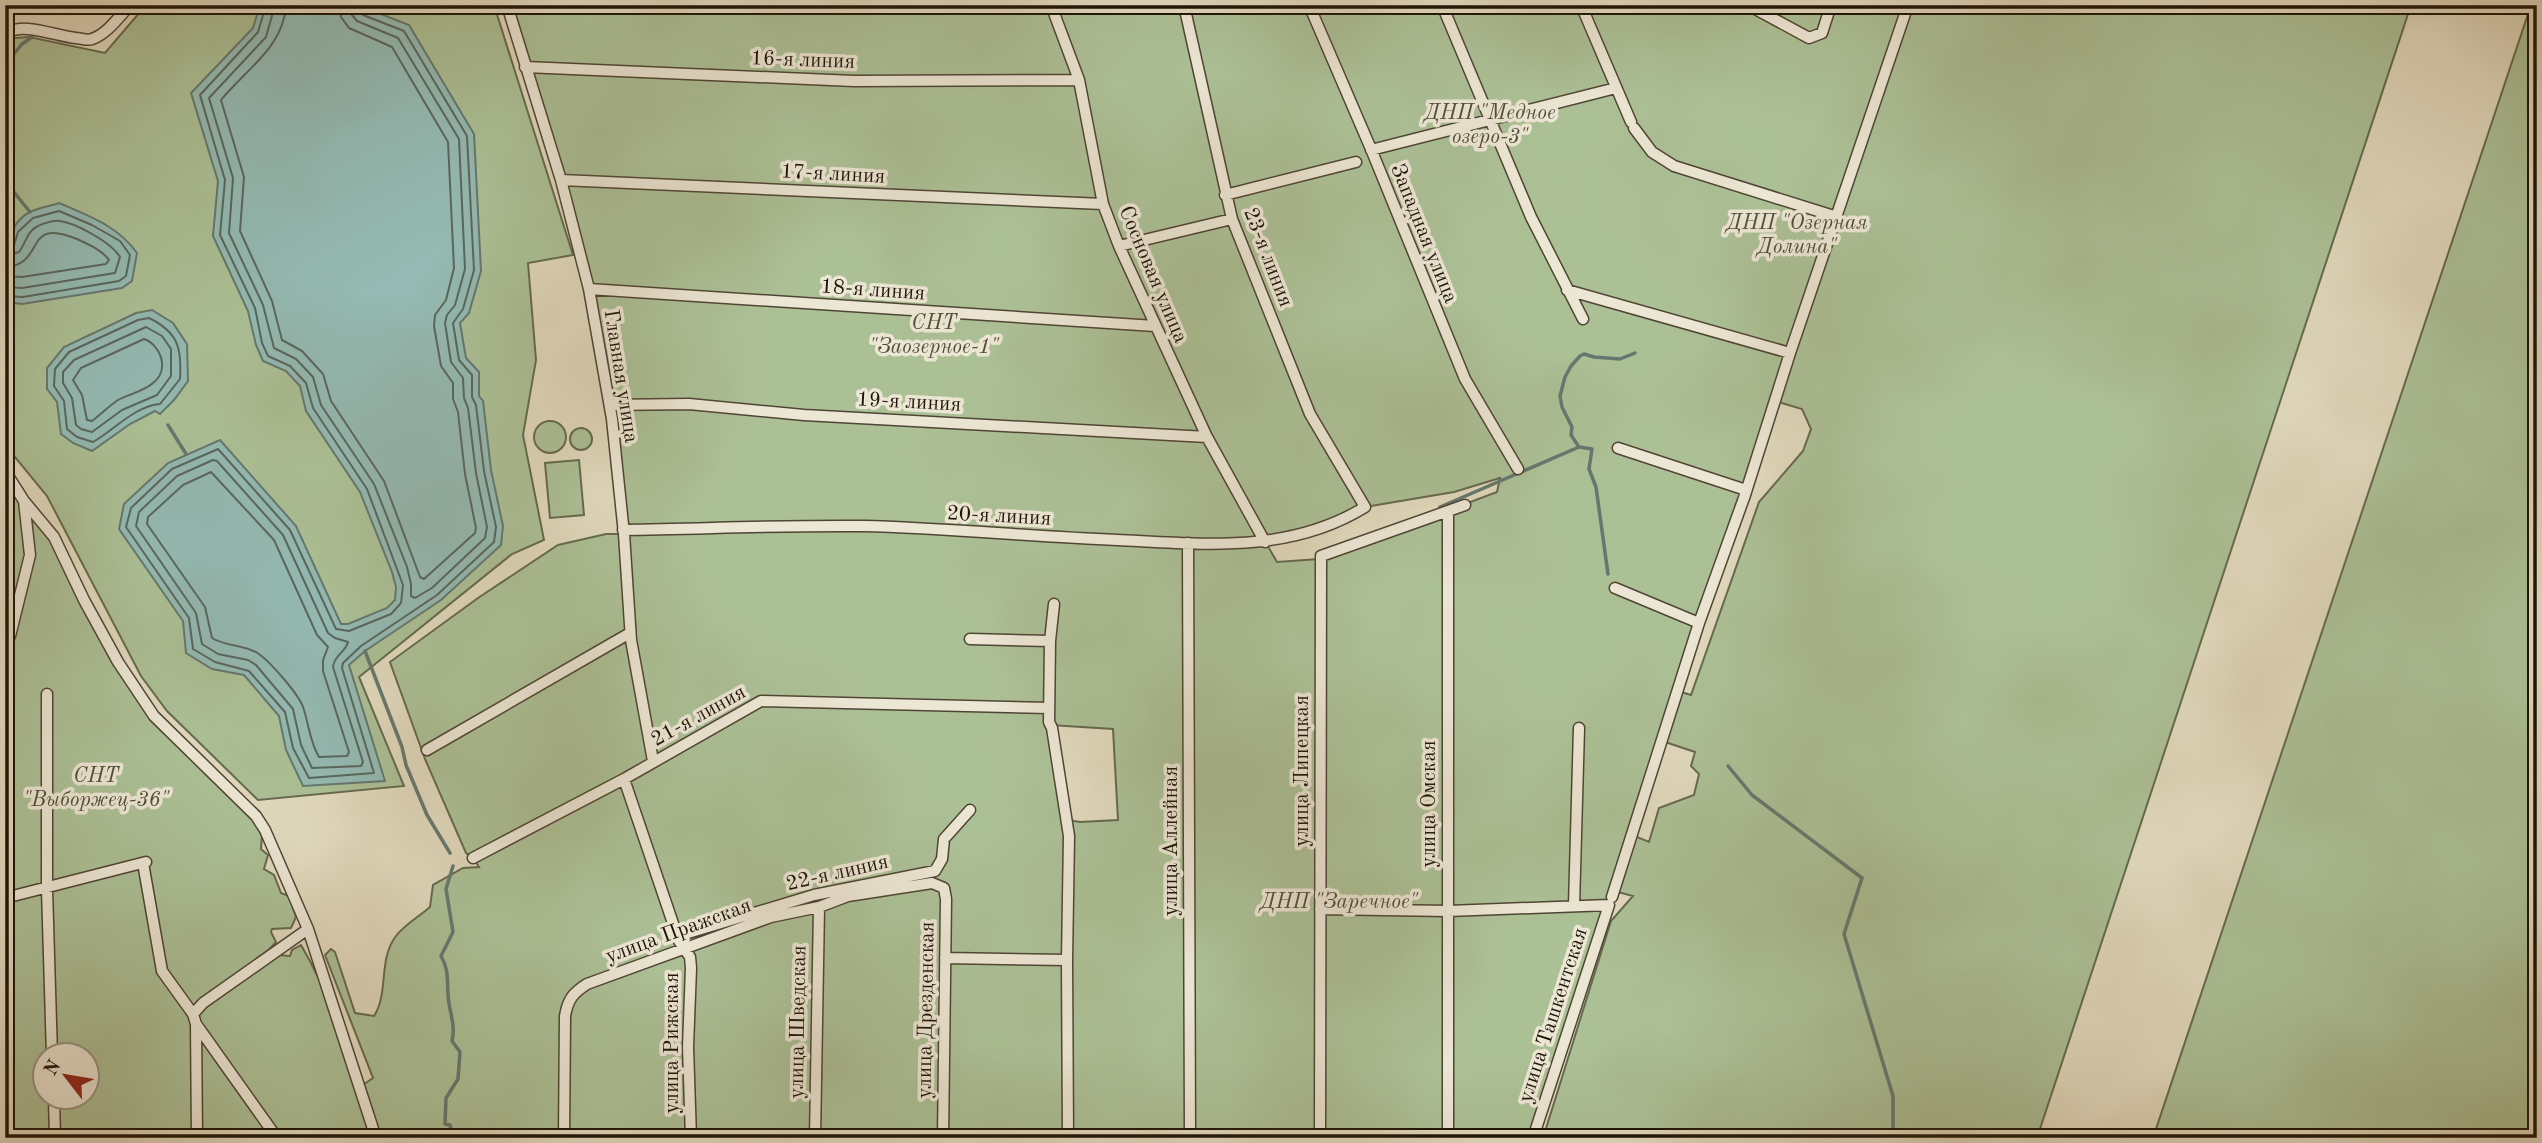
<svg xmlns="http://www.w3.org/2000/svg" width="2542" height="1143" font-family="'Old Standard TT',serif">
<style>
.green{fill:#acc096;stroke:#656a4f;stroke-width:2;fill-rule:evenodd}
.water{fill:#94bab3;stroke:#65786f;stroke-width:2}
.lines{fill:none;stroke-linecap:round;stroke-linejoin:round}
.shore{stroke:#59675e;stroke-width:2}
.stream{stroke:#65786f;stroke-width:3.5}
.street-casing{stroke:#4f4535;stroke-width:13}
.street{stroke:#ece6d4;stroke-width:10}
.labels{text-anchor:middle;stroke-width:7;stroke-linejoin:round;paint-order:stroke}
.street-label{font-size:21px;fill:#1e1408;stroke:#ece6d4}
.park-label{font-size:21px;font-style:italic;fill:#50503a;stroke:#ece6d4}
</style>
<rect width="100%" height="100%" fill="#e1d9bd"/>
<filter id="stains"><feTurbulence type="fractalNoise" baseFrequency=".00286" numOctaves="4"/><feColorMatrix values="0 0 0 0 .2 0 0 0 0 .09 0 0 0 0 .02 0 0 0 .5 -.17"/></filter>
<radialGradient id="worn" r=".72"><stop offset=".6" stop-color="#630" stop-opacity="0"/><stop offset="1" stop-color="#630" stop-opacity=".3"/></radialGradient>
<path class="green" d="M 146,5 L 494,5 L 573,255 L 528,263 L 536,360 L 523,435 L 544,540 L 512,554 L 359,677 L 404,786 L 258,800 L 167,711 L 141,676 L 47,496 L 5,445 L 5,47 L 15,38 L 29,37 L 105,53 Z
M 507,5 L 2411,5 L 2037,1138 L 1543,1138 L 1611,921 L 1633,896 L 1614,891 L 1533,1138 L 375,1138 L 360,1087 L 373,1078 L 325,955 L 331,949 L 335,952 L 355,1013 L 374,1016 C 389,993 378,959 396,936 C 404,925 420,916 430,907 L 433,885 L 463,868 L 479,867 L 473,858 L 466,853 L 425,759 L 390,662 L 478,598 L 558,545 L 606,534 L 624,534 L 589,289 ZM 1775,401 L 1802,409 L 1811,429 L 1803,451 L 1759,502 L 1691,695 L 1678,691 ZM 1500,478 L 1497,492 L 1319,559 L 1277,562 L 1266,543 L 1365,507 L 1454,492 ZM 1050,725 L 1113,729 L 1118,820 L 1080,822 L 1068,820 ZM 1662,741 L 1695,752 L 1691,766 L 1699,774 L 1694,795 L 1659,808 L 1649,842 L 1632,835 Z
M 2531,5 L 2537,5 L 2537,1138 L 2153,1138 Z
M534 437a16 16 0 1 1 32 0a16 16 0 1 1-32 0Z
M570 439a11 11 0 1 1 22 0a11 11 0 1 1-22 0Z
M 579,460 L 584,515 L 550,518 L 545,463 Z
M 5,471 L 42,521 L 84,600 L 154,716 L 253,818 L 262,836 L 261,849 L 268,855 L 264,869 L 274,875 L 281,893 L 289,896 L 296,917 L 291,928 L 272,929 L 271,932 L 276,942 L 265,954 L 290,956 L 292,950 L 301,945 C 336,1003 352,1073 371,1138 L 5,1138 ZM 46,1056 L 88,1056 L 88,1098 L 46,1098 Z"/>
<path class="water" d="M 260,5 L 358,5 L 409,25 L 474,134 L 481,271 L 469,313 L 460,323 L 466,358 L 479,372 L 479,396 L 483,401 L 491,470 L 503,526 L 501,545 L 441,600 L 365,651 L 349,665 L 385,781 L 303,786 L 286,750 L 279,716 L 244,675 L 212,669 L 186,653 L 183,621 L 119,529 L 124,504 L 168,463 L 220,440 L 296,526 L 341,624 L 348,624 L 387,608 L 395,600 L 396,587 L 392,572 L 360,492 L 306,411 L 300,386 L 286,371 L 263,361 L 256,345 L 248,311 L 213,236 L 218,181 L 191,93 L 253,28 Z
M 59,203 C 89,216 118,226 137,253 L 132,281 L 122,288 L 22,304 L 5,302 C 5,273 0,225 32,211 C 41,207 51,206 59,203 Z
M 152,310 L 173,323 L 187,344 L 188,381 L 174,400 L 160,414 L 155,411 L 130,424 L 92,451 L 73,443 L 61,434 L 57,402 L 47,389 L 47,368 L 64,347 L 136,313 Z"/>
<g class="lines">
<path class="shore" d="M 266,5 L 258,32 L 200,95 L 225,180 L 220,235 L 255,308 L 262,343 L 268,356 L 290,366 L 306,383 L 313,408 L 367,489 L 403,585 L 401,603 L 391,614 L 349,631 L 336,629 L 290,530 L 218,449 L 172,469 L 131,508 L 126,527 L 189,618 L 193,649 L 215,662 L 249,671 L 285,712 L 293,748 L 309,778 L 374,773 L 342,668 L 343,663 L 361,646 L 437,595 L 494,542 L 496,527 L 484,471 L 476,405 L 472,397 L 472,375 L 459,360 L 453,323 L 463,309 L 474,270 L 467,136 L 404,31 L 363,15 L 359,5
M 275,5 L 266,37 L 209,98 L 233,178 L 229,233 L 263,305 L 274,348 L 296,359 L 313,377 L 321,405 L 374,484 L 407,567 L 411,584 L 411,596 L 415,598 L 432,588 L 485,538 L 487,527 L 476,473 L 468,408 L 464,398 L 463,378 L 451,362 L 445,323 L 447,315 L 455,305 L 465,269 L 459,139 L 398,38 L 357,21 L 352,15 L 350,5
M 286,5 C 284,47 245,70 221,100 L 244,177 L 240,231 L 272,301 L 282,340 L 302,351 L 323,374 L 331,401 L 384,481 L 420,577 L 424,579 L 475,533 L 476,528 L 465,474 L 458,412 L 453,399 L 453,383 L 441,366 L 434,326 L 435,315 L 446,300 L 454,268 L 448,142 L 392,47 L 349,28 L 341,17 L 340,5
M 5,247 L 14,245 L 18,232 L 33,218 L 59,211 L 92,225 L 120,241 L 130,255 L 126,276 L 119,281 L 23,297 L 5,296
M 5,256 L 19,252 C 26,243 27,231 38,226 C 43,223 55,220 60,221 C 76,223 112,243 120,257 L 115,273 L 22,288 L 5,287
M 5,267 C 47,265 22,216 77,239 C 88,244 102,250 109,260 L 106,264 L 22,277 L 5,276
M 149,318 C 178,332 182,348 180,379 L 160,404 C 135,406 114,430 93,442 L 77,437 L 67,429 L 64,401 L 54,386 L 55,369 L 69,352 L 138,320 Z
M 146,327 L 162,336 L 171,349 L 171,376 L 157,395 L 122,410 L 92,432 L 81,429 L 76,425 L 72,398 L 63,383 L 63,372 L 74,360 Z
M 144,339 C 161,345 170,370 153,383 C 146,390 128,395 118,400 C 109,406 101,414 92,421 L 87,420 L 82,395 L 73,380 L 81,368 Z
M 213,460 L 217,461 L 283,535 L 328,633 L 335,638 L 348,642 C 346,652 334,655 333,667 L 363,762 L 361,766 L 312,768 L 301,745 L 293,709 L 256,665 L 248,660 L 218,654 L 202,644 L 196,613 L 136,526 L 139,512 L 177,476 Z
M 211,472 L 274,540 L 317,635 L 328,647 L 323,660 L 323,671 L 349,752 L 347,756 L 319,757 C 310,742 309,726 304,710 C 301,696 270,662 259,654 C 245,644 226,647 212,638 L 205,607 L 147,524 L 148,517 L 183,485 Z"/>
<path class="stream" d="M 5,65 L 22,44 L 32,37
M 5,181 L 30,212
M 168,425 L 186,454
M 1440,507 L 1579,447
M 1608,574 L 1596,487 L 1589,469 L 1592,449 L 1579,447 L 1571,435 L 1572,427 L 1562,407 L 1560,396 L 1565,377 L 1571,366 L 1580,356 L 1584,354 L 1594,357 L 1620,359 L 1635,353
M 365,651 L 402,747 L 406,765 L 427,815 L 450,853
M 1728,766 L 1752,795 L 1862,878 L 1844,934 L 1893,1096 L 1893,1138
M 453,1138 L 450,1125 L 445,1124 L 446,1098 L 458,1079 L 460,1052 L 452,1041 C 456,1024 449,1012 448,995 C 447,980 449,970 441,956 L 453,932 L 446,889 L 453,866"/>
<g class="street-casing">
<path id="street" d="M 507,5 L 561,180 L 589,289 L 612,419 L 624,534 L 631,640 L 653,761
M 1051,5 L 1079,80 L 1103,204 L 1119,246 L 1207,437 L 1265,542
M 1309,5 L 1371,149 L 1465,379 L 1518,469
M 1442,5 L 1531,217 L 1583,319
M 1581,5 L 1631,122
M 1748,5 L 1809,38 L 1822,33 L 1831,5
M 5,34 C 22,21 55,36 76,38 C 81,38 87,41 92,39 C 107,34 119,17 130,5
M 525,67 L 854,81 L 1079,80
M 1634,128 L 1652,152 L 1674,166 L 1837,217
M 1371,150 L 1616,88
M 561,180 L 1103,204
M 1225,195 L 1356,162
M 1119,246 L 1232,219
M 589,289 L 1155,326
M 1567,290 L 1790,353
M 610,405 L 689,404 L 804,415 L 1207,437
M 1618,448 L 1746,490
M 5,471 L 24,501 L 54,537 L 84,600 L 118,662 L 154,716 L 256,816 L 265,830 L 308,929 L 376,1138
M 623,530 C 703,529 783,525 863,526 C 948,528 1033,537 1117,540 C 1203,544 1289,554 1365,507 L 1310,414 L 1232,219 L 1186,14 L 1182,5
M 1188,543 L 1190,1138
M 1615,588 L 1699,623
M 1054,604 L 1050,641 L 1049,722 L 1052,728 L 1069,836 L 1067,960 L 1068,1138
M 10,636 L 30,555 L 24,501
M 970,639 L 1050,641
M 47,694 L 47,889 L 52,1056
M 427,750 L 630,633
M 624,779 L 679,941 L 690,957 L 691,968 L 688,1047 L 691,1138
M 473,858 L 624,779 L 761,701 L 1049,708
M 143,863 L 162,971 L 193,1014 L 196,1024 L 277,1138
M 1612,897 L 1699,623 L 1745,495 L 1790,353 L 1908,5
M 5,898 L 146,862
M 1574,906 L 1579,728
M 1320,909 L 1448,911 L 1609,905 L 1533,1138
M 678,936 L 814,895 L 935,871 L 942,859 L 944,839 L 970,810
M 945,958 L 1067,960
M 193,1014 L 203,1003 L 308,929
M 196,1024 L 197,1138
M 54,1098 L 55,1138
M 564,1138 L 565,1016 C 568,999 573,993 587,984 L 771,917 L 819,907 L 848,896 L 932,883 L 944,888 L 946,899 L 943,1138
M 815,1138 L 819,907
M 1320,1138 L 1321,556 L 1465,505
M 1448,1138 L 1448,512"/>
</g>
<use href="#street" class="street"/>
</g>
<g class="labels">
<g class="street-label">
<text transform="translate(803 59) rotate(2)" y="7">16-я линия</text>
<text transform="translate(833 173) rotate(3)" y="7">17-я линия</text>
<text transform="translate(1425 233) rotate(68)" y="7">Западная улица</text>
<text transform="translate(1269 257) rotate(69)" y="7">23-я линия</text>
<text transform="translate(1154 274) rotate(67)" y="7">Сосновая улица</text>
<text transform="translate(873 289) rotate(4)" y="7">18-я линия</text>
<text transform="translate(622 376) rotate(81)" y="7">Главная улица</text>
<text transform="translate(909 401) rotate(3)" y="7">19-я линия</text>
<text transform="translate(999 515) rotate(3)" y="7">20-я линия</text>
<text transform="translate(698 715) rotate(-29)" y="7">21-я линия</text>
<text transform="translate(1301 771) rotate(-90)" y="7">улица Липецкая</text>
<text transform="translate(1428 804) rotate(-90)" y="7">улица Омская</text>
<text transform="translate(1170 841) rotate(-90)" y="7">улица Аллейная</text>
<text transform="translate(837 872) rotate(-13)" y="7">22-я линия</text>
<text transform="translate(678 930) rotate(-20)" y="7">улица Пражская</text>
<text transform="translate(925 1010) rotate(-89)" y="7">улица Дрезденская</text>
<text transform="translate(1552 1015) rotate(-72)" y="7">улица Ташкентская</text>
<text transform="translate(797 1022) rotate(-89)" y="7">улица Шведская</text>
<text transform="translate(671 1043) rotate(-90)" y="7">улица Рижская</text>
</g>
<g class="park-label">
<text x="1490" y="119">ДНП "Медное<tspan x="1490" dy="24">озеро-3"</tspan></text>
<text x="1797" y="229">ДНП "Озерная<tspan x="1797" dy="24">Долина"</tspan></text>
<text x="934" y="329">СНТ<tspan x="934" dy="24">"Заозерное-1"</tspan></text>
<text x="96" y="782">СНТ<tspan x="96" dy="24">"Выборжец-36"</tspan></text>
<text x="1339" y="908">ДНП "Заречное"</text>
</g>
</g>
<rect width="2542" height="1143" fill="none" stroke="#e1d9bd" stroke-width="28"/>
<rect x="7" y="7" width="2528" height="1129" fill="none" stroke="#1e1408" stroke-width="3.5"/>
<rect x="14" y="14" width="2514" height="1115" fill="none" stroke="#1e1408" stroke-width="2"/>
<g transform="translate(66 1076) rotate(301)"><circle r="33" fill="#ece6d4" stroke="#9a9282" stroke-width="2"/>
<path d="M0-5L12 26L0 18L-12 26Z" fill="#8f2418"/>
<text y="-10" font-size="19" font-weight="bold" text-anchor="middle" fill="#1e1408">N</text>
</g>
<rect width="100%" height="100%" filter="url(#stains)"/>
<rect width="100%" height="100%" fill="url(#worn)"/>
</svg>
